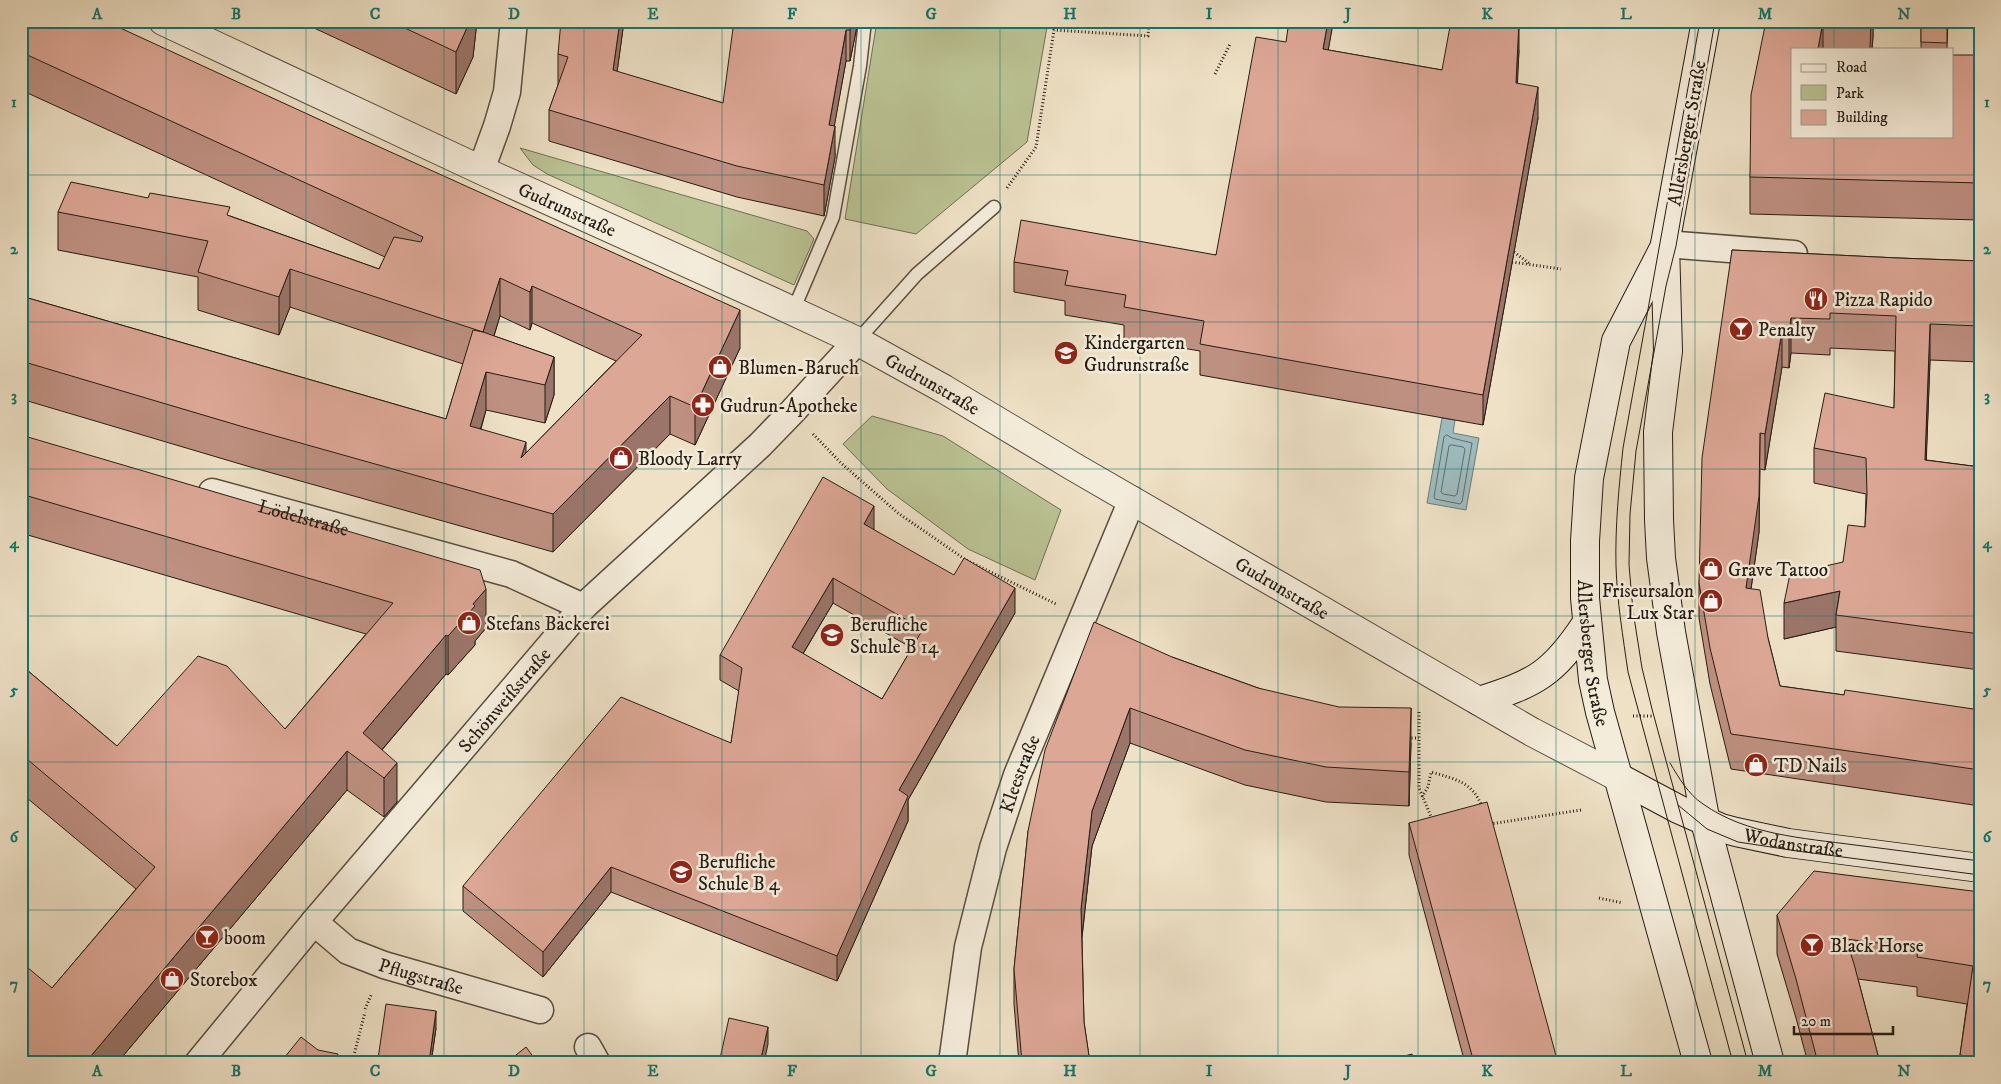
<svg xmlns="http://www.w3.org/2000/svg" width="2001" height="1084" font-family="'IM FELL DW Pica',serif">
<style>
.green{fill:#bac293;stroke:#706f54}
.water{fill:#9dbbbe;stroke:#6d7b7a}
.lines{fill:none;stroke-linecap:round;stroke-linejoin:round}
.shore{stroke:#626c6a;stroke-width:1}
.service-casing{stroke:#584d41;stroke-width:15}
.minor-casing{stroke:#584d41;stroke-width:29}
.tertiary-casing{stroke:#584d41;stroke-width:30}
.secondary-casing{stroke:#261c15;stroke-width:30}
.path{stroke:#261c15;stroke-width:3;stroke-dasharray:1 2.5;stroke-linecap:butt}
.service{stroke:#f4ecda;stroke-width:12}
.minor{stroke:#f4ecda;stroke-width:26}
.tertiary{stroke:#f4ecda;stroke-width:28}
.secondary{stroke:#f4ecda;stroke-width:28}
.tram{stroke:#261c15;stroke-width:1}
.wall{fill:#be9081;stroke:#261c15;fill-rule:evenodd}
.shaded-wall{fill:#9b7569;stroke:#261c15}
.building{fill:#dda796;stroke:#261c15;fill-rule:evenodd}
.grid{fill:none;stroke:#0f766e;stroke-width:1;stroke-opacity:0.55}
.labels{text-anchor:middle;stroke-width:5;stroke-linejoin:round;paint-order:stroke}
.street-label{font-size:19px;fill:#261c15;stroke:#f4ecda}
.poi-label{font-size:19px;fill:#261c15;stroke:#f4ecda;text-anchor:start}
.neatline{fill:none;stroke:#0f766e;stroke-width:2}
.grid-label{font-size:16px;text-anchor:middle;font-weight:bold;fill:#0f766e}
</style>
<rect width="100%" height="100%" fill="#eee1c6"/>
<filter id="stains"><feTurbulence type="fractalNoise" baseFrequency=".004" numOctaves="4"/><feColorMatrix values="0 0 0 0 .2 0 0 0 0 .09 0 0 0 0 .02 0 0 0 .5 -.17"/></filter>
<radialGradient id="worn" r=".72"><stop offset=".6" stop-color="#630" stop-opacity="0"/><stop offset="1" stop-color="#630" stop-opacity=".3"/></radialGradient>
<path class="green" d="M 877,21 L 1048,21 L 1027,142 L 916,234 L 845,219 Z
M 520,148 L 807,231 L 814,239 L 794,285 L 547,174 L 533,165 Z
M 872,416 L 943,436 L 1061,510 L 1035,580 L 968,549 L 887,489 L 843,444 Z"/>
<path class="water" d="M 1442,418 L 1455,420 L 1453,433 L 1479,438 L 1466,510 L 1427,503 Z"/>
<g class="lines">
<path class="shore" d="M 1447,435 L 1452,438 L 1472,443 L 1462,502 L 1460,504 L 1435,499 L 1434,497 L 1444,437 Z
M 1452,445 L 1463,447 L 1465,449 L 1457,494 L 1455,496 L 1443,494 L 1441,492 L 1449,446 Z"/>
<g class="service-casing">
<path id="service" d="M 793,311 L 833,217 L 860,66 L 865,21
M 857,341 L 917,274 L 994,207"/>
</g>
<g class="minor-casing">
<g id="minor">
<path d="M 481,170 L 497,126 L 507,92 L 514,21"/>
<path d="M 1665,244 L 1794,254"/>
<path id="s1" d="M 212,492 L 511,574 L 583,607"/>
<path id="s2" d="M 314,922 L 348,951 L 384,965 L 540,1010"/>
<path d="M 588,1047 L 597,1063"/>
<path id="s3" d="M 198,1063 L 314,922 L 583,607 L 760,445 L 792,412 L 857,341"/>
<path id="s4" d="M 952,1063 L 968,947 L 993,848 L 1017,775 L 1132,500"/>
</g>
</g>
<g class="tertiary-casing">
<g id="tertiary">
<path id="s5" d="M 163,21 L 481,170 L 769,300 L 857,341 L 944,389 L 1074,467 L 1532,732 L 1618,777"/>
</g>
</g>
<g class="secondary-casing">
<g id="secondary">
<path d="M 1706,21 L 1665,244 L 1668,351 L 1658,432 L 1659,520 L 1661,558 L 1671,632 L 1707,829 L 1770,1063"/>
<path id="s6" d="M 1664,248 L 1616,341 L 1589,478 L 1585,541 L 1585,598 L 1593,680 L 1600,712 L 1698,1063"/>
<path d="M 1479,701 C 1536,683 1553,674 1586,624"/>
<path id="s7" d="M 1618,777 L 1678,809 L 1721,828 L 1736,832 L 1788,843 L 1980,868"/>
</g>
</g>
<path class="path" d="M 1215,74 L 1230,44
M 1007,188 L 1036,147 L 1054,30 L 1148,36 L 1149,21
M 1514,252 L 1530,264
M 1512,262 L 1561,269
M 813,434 L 841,463 L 898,513 L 966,560 L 1056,604
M 1419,712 L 1419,788 L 1432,819
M 1633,716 L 1654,716
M 1408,738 L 1419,738
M 1422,797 L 1428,787 L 1431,772 C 1455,779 1473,782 1482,807
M 1490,824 L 1581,810
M 1599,898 L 1623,903
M 365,1009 L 372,993
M 352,1063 L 365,1012"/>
<use href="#service" class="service"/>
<use href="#minor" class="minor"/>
<use href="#tertiary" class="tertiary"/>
<use href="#secondary" class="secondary"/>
<path class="tram" d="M 1700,21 L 1623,448 C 1619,487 1615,526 1616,566 C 1617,601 1623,637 1628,672 L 1733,1063
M 1715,21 L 1676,246 L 1666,286 L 1636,451 L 1630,514 L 1629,565 L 1633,611 L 1642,668 L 1652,709 L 1748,1063
M 1670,763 C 1679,778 1688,794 1703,804 C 1747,835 1803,838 1855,845 C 1897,850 1938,856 1980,861
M 1678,805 L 1707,829 L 1738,842 L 1797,851 L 1980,875"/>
</g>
<path class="wall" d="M 21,21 L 740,348 L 695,445 L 670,434 L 553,552 L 247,466 L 21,399 L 21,296 L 446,419 L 463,364 L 290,307 L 279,335 L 198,310 L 198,277 L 58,250 L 58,212 L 230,216 L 379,269 L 385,257 L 21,90 ZM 500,316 L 530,330 L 532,323 L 616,361 L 526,453 L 481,429 L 486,410 L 545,423 L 554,395 L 554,357 L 494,336 Z
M 299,21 L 477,21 L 473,57 L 456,94 Z
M 624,21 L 617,72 L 723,103 L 858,21 L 850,61 L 846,61 L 834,126 L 835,157 L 824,216 L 737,197 L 549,141 L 549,110 L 558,85 L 558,54 Z
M 1333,21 L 1328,50 L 1442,70 L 1519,50 L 1517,83 L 1538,118 L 1483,425 L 1200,375 L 1200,351 L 1124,338 L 1124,325 L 1065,315 L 1065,301 L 1014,292 L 1014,262 L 1216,255 L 1286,42 Z
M 1766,21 L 1873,21 L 1873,37 L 1872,49 L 1792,49 L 1792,136 L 1980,116 L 1980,220 L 1750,214 L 1750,177 Z
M 1921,21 L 1948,21 L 1947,49 L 1921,49 Z
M 1732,250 L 1898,258 L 1980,261 L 1980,362 L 1930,360 L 1926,460 L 1980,467 L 1980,670 L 1836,651 L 1836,627 L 1784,639 L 1843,562 L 1865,527 L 1866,494 L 1814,483 L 1814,448 L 1894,408 L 1895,351 L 1830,348 L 1830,355 L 1791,353 L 1789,368 L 1782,367 L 1765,470 L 1760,469 L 1759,532 L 1751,589 L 1768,638 L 1780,686 L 1844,695 L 1980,710 L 1980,806 L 1731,769 L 1710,684 L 1699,618 L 1699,583 Z
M 21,435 L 486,628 L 475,641 L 475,645 L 448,675 L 446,674 L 382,750 L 397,802 L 384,817 L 347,790 L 117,1063 L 21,1063 L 52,988 L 136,889 L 21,793 L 21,665 L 117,746 L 285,729 L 366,634 L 21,533 Z
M 874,530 L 1015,613 L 908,800 L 908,821 L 837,981 L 611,892 L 543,977 L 463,911 L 463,886 L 731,743 L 739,691 L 720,680 L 720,655 ZM 833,603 L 912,648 L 882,699 L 803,654 Z
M 1172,657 L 1411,743 L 1409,806 L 1326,802 L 1245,785 L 1130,743 L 1092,846 L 1082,938 L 1084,1022 L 1090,1063 L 1019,1063 L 1014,1004 L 1014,969 L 1028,831 Z
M 1409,823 L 1558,1063 L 1465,1063 L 1409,855 Z
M 1980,892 L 1980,1063 L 1960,1063 L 1960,1055 L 1967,1004 L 1917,996 L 1917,987 L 1858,979 L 1880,1063 L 1808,1063 L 1796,1018 L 1777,954 L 1777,915 Z
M 436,1028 L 431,1063 L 378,1063 L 378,1059 Z"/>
<path class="shaded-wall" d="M 470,21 L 477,21 L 473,57 L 456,94 L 456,52 Z
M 620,21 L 624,21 L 613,102 L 613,70 Z
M 852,21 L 858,21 L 850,61 L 850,30 Z
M 1328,21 L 1333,21 L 1333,24 L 1323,79 L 1323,49 Z
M 1519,21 L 1519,50 L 1516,113 L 1516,83 Z
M 1823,21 L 1823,49 L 1818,49 Z
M 1871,21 L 1873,21 L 1873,37 L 1872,49 L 1870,49 Z
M 846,30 L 846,61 L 829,156 L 829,125 Z
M 1538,87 L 1538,118 L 1483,425 L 1483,395 Z
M 835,126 L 835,157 L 824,216 L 824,185 Z
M 290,269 L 290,307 L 279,335 L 279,297 Z
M 500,278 L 500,316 L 483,370 L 483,332 Z
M 532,286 L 532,323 L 530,330 L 530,292 Z
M 740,310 L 740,348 L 695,445 L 695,407 Z
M 1791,318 L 1791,353 L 1789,368 L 1789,332 Z
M 1930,324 L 1930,360 L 1925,495 L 1925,460 Z
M 1782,331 L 1782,367 L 1765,470 L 1765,434 Z
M 554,357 L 554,395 L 545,423 L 545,385 Z
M 486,372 L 486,410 L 470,464 L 470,426 Z
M 670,396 L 670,434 L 553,552 L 553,514 Z
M 1760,433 L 1759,532 L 1746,624 L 1746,588 Z
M 526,442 L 526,480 L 521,458 Z
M 874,506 L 874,531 L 864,524 Z
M 833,578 L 833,603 L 792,672 L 792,647 Z
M 1015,588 L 1015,613 L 908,800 L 908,821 L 837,981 L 837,956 L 899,790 Z
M 486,589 L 486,628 L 475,641 L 475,645 L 448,675 L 448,636 L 473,604 Z
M 1840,591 L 1836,615 L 1836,627 L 1784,639 L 1784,603 Z
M 446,635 L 446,674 L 368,766 L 363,733 Z
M 1130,708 L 1130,743 L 1092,846 L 1081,944 L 1081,909 L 1092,811 Z
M 1411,708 L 1411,743 L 1409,806 L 1409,772 Z
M 347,751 L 347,790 L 117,1063 L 85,1063 Z
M 397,763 L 397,802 L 384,817 L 384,778 Z
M 611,867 L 611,892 L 543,977 L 543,952 Z
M 436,1011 L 436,1028 L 431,1063 L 429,1063 Z
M 768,1027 L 768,1044 L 764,1063 L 760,1063 Z"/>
<path class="building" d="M 21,21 L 105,21 L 353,135 L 740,310 L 695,407 L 670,396 L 553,514 L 247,428 L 21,361 L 21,296 L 446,419 L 473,330 L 483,332 L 290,269 L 279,297 L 198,272 L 208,241 L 58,212 L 71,182 L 148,198 L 150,193 L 230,207 L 227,215 L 379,269 L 394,237 L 421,242 L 423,237 L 21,52 ZM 500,278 L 530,292 L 532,286 L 642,335 L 521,458 L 526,442 L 470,426 L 486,372 L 545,385 L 554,357 L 483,332 Z
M 390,21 L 470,21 L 456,52 Z
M 561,21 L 620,21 L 613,70 L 723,103 L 734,21 L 852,21 L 850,30 L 846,30 L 829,125 L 835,126 L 824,185 L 737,166 L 549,110 L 568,57 L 558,54 Z
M 1289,21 L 1328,21 L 1323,49 L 1442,70 L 1451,21 L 1519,21 L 1516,83 L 1538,87 L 1483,395 L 1200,344 L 1204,321 L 1124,307 L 1126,295 L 1065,285 L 1068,271 L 1014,262 L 1021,220 L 1216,255 L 1256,37 L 1286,42 Z
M 1766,21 L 1823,21 L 1818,49 L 1792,49 L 1792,136 L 1952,136 L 1952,55 L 1976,55 L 1976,116 L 1980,116 L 1980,183 L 1750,177 L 1751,95 Z
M 1831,21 L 1871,21 L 1870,27 Z
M 1921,21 L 1947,21 L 1947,43 L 1921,42 Z
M 1732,250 L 1898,258 L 1980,261 L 1980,326 L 1930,324 L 1925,460 L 1980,467 L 1980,634 L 1836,615 L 1840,591 L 1784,603 L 1790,574 L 1843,562 L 1848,525 L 1865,527 L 1867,494 L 1866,458 L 1814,448 L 1825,393 L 1894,408 L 1896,316 L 1830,313 L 1830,319 L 1791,318 L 1789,332 L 1782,331 L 1765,434 L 1760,433 L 1759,496 L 1746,588 L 1760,590 L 1768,638 L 1780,686 L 1844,695 L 1845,690 L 1980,710 L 1980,770 L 1731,734 L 1710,648 L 1699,583 L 1702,458 Z
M 21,435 L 480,570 L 486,589 L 473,604 L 475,606 L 448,636 L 446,635 L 363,733 L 397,763 L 384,778 L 347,751 L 85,1063 L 21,1063 L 21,962 L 52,988 L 155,867 L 21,754 L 21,665 L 117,746 L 198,656 L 227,666 L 285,729 L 393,603 L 21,494 Z
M 823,477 L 874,506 L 864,524 L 954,575 L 964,558 L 1015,588 L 899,790 L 908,796 L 837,956 L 611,867 L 543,952 L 463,886 L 621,697 L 731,743 L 742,668 L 720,655 ZM 833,578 L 923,629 L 882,699 L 792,647 Z
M 1094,622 L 1172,657 L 1258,688 L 1339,707 L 1411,708 L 1409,772 L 1326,767 L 1245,750 L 1130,708 L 1092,811 L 1081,909 L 1084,1022 L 1090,1063 L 1022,1063 L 1014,969 L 1028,831 L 1045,750 Z
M 1487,802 L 1558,1063 L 1474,1063 L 1409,823 Z
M 1814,871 L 1980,892 L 1980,1058 L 1960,1055 L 1973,966 L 1917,957 L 1918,948 L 1846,939 L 1854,964 L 1880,1063 L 1818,1063 L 1796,979 L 1777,915 Z
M 386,1004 L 436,1011 L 429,1063 L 400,1063 L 378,1059 Z
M 729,1018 L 768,1027 L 760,1063 L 719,1063 Z
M 301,1037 L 318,1050 L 338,1054 L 336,1063 L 280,1063 Z
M 526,1047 L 538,1063 L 506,1063 Z
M 1412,1054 L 1415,1063 L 1378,1063 Z"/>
<path class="grid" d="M 166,21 L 166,1063M 306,21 L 306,1063M 444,21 L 444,1063M 584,21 L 584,1063M 722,21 L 722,1063M 861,21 L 861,1063M 1000,21 L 1000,1063M 1140,21 L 1140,1063M 1278,21 L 1278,1063M 1418,21 L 1418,1063M 1556,21 L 1556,1063M 1695,21 L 1695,1063M 1834,21 L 1834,49M 1834,136 L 1834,1063M 21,175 L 1980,175M 21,322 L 1980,322M 21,469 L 1980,469M 21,616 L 1980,616M 21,762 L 1980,762M 21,910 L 1980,910"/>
<defs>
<g id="restaurant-disc" transform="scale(1.25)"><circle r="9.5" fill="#8f2418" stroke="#f4ecda"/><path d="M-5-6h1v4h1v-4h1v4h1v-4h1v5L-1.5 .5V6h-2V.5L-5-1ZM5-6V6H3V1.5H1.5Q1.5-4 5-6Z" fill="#fff"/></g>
<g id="bar-disc" transform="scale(1.25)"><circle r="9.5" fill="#8f2418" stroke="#f4ecda"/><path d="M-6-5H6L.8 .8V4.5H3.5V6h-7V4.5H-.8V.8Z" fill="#fff"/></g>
<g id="school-disc" transform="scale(1.25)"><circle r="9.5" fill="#8f2418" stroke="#f4ecda"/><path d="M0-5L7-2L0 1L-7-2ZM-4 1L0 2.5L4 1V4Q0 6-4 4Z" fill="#fff"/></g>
<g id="shop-disc" transform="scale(1.25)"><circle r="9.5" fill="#8f2418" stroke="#f4ecda"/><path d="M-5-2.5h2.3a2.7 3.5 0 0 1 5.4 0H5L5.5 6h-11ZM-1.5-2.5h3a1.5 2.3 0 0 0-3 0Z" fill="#fff"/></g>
<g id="pharmacy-disc" transform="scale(1.25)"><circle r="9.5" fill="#8f2418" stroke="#f4ecda"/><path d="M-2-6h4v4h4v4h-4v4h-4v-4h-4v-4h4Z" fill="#fff"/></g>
</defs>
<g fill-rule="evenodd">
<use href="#restaurant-disc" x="1816" y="299"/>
<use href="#bar-disc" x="1741" y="329"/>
<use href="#school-disc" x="1066" y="353"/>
<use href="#shop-disc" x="720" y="367"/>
<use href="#pharmacy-disc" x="703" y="405"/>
<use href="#shop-disc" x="621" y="458"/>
<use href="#shop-disc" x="1711" y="569"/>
<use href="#shop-disc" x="1711" y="601"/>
<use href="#shop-disc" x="469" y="623"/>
<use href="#school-disc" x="832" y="635"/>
<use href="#shop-disc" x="1756" y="765"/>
<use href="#school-disc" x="681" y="872"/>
<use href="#bar-disc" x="207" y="937"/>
<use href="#bar-disc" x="1812" y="945"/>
<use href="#shop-disc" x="172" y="979"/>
</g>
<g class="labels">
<g class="street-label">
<text transform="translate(1686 133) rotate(-80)" y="7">Allersberger Straße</text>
<text dy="7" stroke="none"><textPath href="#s5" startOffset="446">Gudrunstraße</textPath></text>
<text dy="7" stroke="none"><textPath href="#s5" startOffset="851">Gudrunstraße</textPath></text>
<text dy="7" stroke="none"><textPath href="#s1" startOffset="95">Lödelstraße</textPath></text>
<text dy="7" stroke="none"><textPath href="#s5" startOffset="1256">Gudrunstraße</textPath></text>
<text dy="7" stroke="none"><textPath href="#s6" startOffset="420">Allersberger Straße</textPath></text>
<text dy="7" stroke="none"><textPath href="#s3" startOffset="475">Schönweißstraße</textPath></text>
<text dy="7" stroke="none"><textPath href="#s4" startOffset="298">Kleestraße</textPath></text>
<text dy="7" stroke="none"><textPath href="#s7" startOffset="189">Wodanstraße</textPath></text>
<text dy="7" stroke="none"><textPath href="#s2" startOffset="122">Pflugstraße</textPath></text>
</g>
<g class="poi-label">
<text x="1834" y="306">Pizza Rapido</text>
<text x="1758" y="336">Penalty</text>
<text x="1084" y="349">Kindergarten<tspan x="1084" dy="22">Gudrunstraße</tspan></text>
<text x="738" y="374">Blumen-Baruch</text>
<text x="720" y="412">Gudrun-Apotheke</text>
<text x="638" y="465">Bloody Larry</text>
<text x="1728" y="576">Grave Tattoo</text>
<text x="1694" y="597" text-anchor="end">Friseursalon<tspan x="1694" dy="22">Lux Star</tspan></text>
<text x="486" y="630">Stefans Bäckerei</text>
<text x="850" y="631">Berufliche<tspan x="850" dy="22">Schule B 14</tspan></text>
<text x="1774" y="772">TD Nails</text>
<text x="698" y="868">Berufliche<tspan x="698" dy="22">Schule B 4</tspan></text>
<text x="224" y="944">boom</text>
<text x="1830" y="952">Black Horse</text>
<text x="190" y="986">Storebox</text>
</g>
</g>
<rect width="2001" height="1084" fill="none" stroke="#eee1c6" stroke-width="55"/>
<rect x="1791" y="48" width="162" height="90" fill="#f4ecda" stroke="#a2998b"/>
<rect x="1801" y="64" width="25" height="8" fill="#f4ecda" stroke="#a2998b"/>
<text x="1836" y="72" font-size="15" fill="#261c15">Road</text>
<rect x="1801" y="85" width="25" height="15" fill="#bac293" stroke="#a2998b"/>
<text x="1836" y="98" font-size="15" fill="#261c15">Park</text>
<rect x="1801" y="110" width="25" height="15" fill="#dda796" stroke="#a2998b"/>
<text x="1836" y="122" font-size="15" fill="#261c15">Building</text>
<path d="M1794 1026v8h99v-8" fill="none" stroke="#261c15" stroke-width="2.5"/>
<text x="1801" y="1026" font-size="15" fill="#261c15" stroke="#f4ecda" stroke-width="4" paint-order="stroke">20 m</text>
<rect x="28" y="28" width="1946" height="1028" class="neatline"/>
<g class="grid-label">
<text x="97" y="19">A</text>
<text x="236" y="19">B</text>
<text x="375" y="19">C</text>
<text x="514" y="19">D</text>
<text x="653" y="19">E</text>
<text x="792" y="19">F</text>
<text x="931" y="19">G</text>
<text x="1070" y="19">H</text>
<text x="1209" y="19">I</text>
<text x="1348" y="19">J</text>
<text x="1487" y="19">K</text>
<text x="1626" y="19">L</text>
<text x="1765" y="19">M</text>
<text x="1904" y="19">N</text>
<text x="14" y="107">1</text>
<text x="1987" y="107">1</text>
<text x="14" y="254">2</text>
<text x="1987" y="254">2</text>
<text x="14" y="401">3</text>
<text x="1987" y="401">3</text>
<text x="14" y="548">4</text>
<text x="1987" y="548">4</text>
<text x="14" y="695">5</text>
<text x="1987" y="695">5</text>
<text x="14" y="842">6</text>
<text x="1987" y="842">6</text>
<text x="14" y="989">7</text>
<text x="1987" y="989">7</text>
<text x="97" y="1076">A</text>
<text x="236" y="1076">B</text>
<text x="375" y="1076">C</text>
<text x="514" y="1076">D</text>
<text x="653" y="1076">E</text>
<text x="792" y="1076">F</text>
<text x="931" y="1076">G</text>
<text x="1070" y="1076">H</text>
<text x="1209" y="1076">I</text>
<text x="1348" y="1076">J</text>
<text x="1487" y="1076">K</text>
<text x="1626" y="1076">L</text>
<text x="1765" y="1076">M</text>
<text x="1904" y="1076">N</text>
</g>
<rect width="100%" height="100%" filter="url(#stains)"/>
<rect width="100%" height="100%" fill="url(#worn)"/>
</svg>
